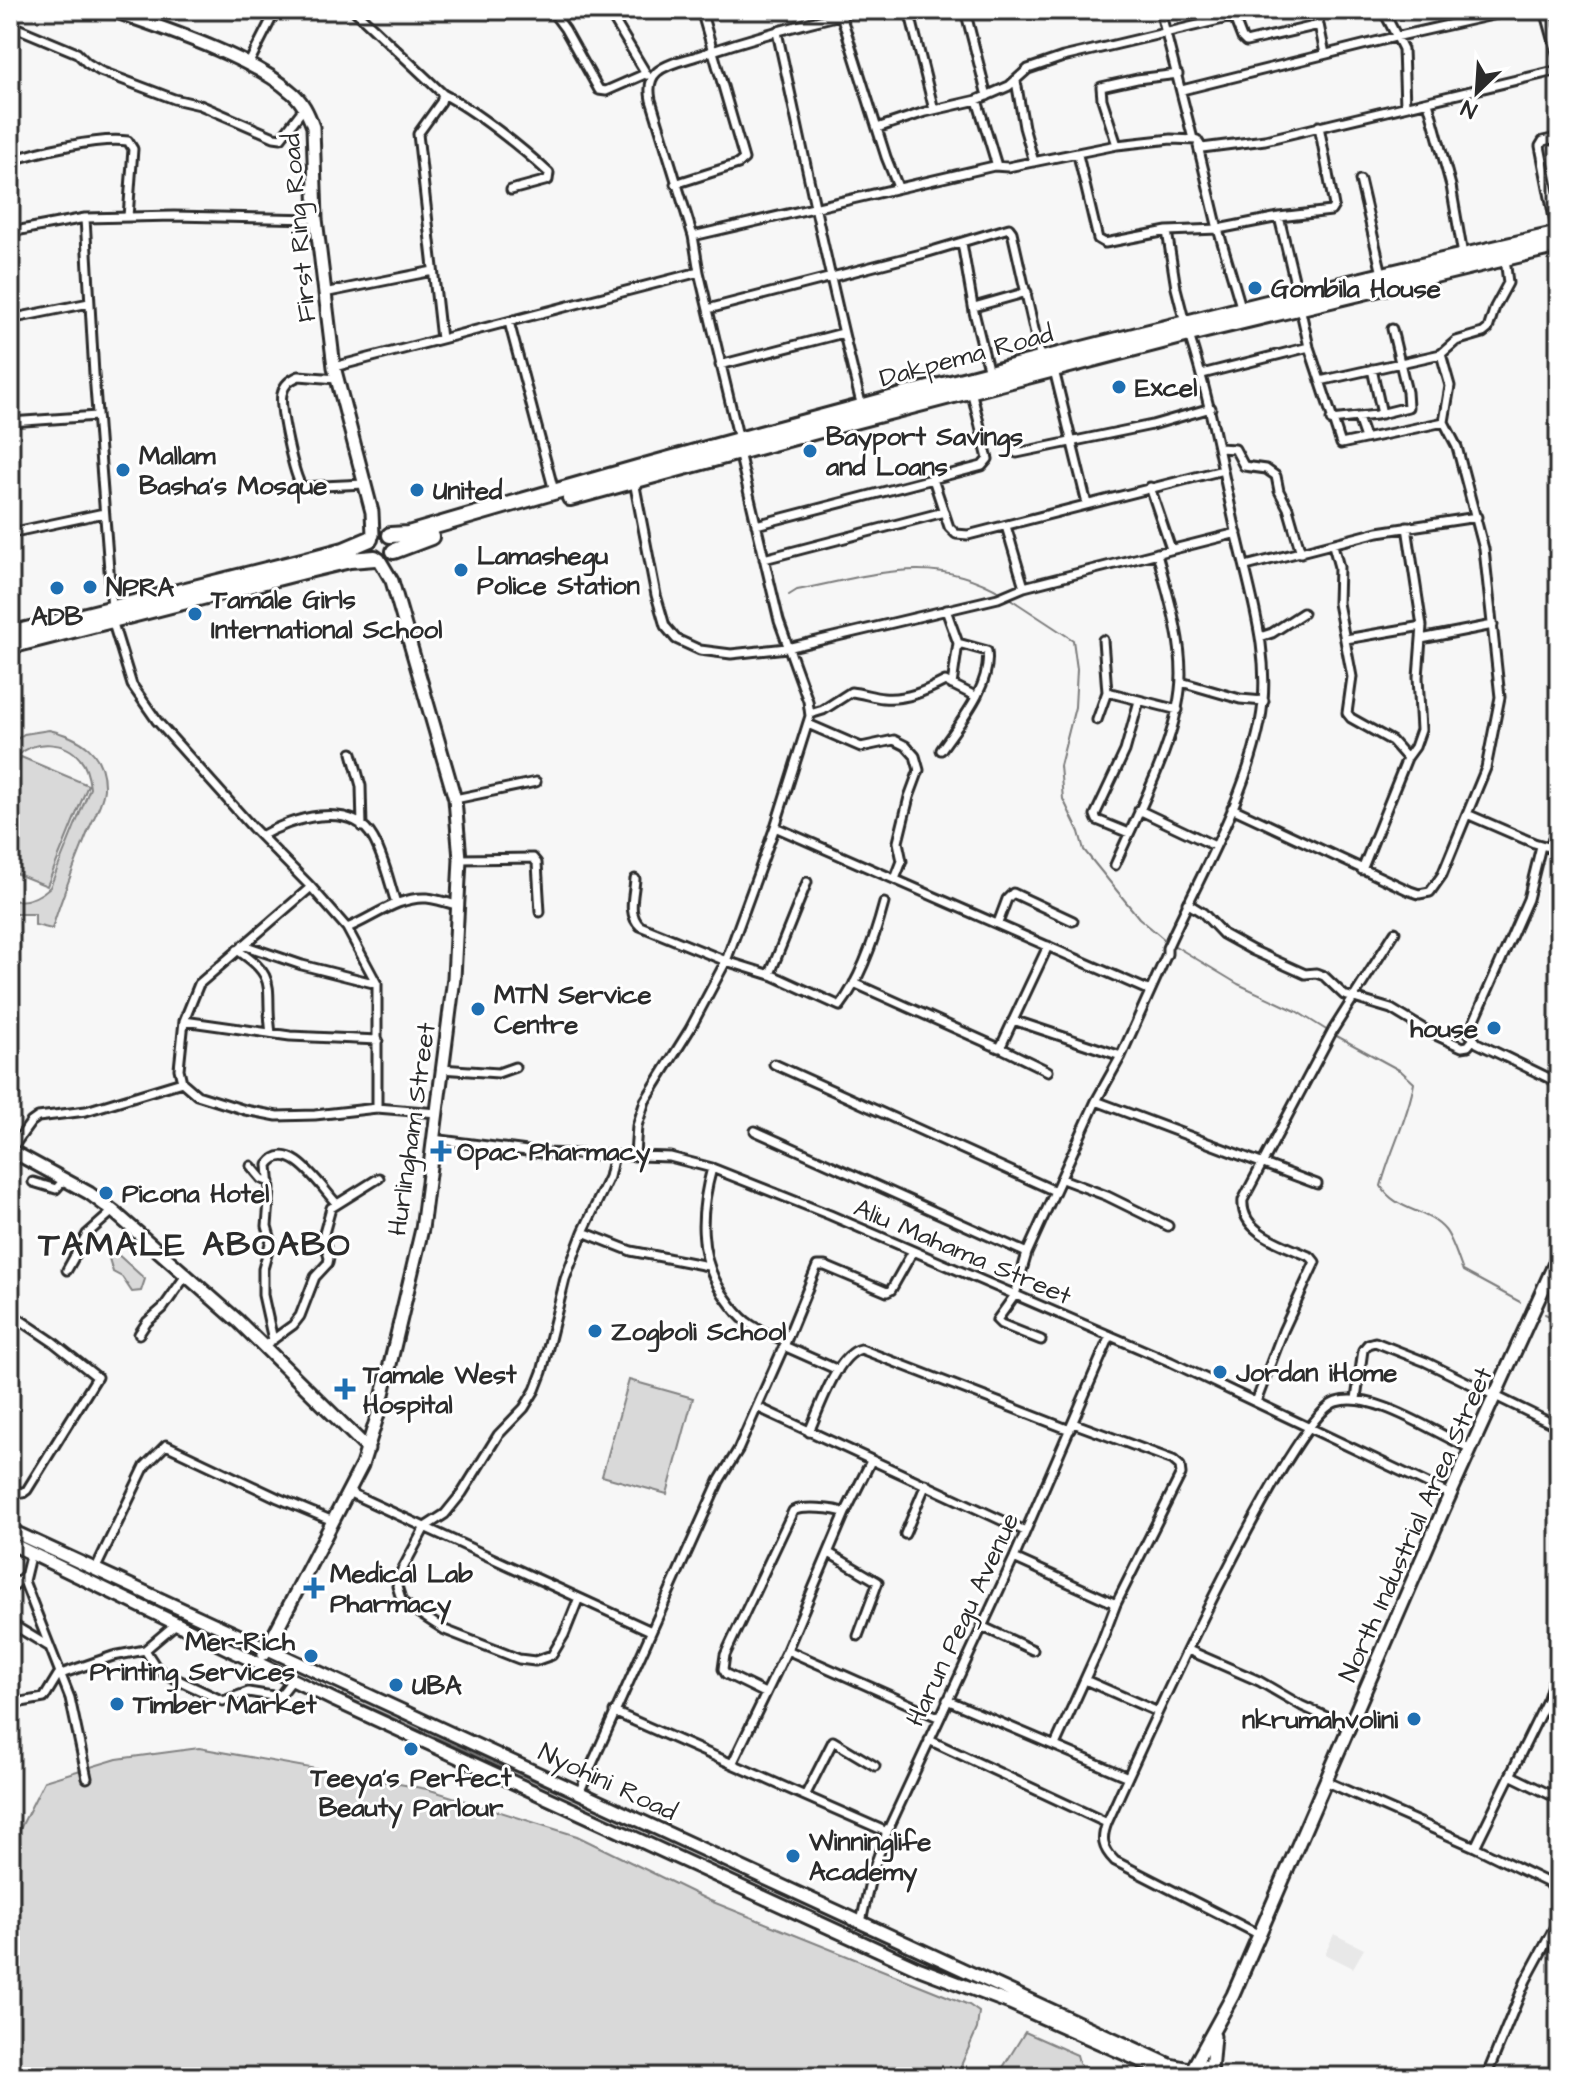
<svg xmlns="http://www.w3.org/2000/svg" width="1569" height="2087" font-family="'Architects Daughter',sans-serif">
<style>
.built{fill:#e8e8e8}
.green{fill:#d9d9d9;stroke:#828282;stroke-width:2}
.lines{fill:none;stroke-linecap:round;stroke-linejoin:round}
.stream{stroke:#7b7b7b;stroke-width:2}
.street-casing{stroke:#2b2b2b;stroke-width:13}
.secondary-casing{stroke:#2b2b2b;stroke-width:17}
.highway-casing{stroke:#2b2b2b;stroke-width:20}
.street{stroke:#fff;stroke-width:7}
.secondary{stroke:#fff;stroke-width:11}
.highway{stroke:#fff;stroke-width:14}
.poi-dot{fill:#1f6fb2;stroke:#fff;stroke-width:3}
.labels{text-anchor:middle;stroke-width:6;stroke-linejoin:round;paint-order:stroke}
.street-label{font-size:26px;fill:#2b2b2b;stroke:#fff}
.poi-label{font-size:26px;font-weight:bold;fill:#2b2b2b;stroke:#fff;text-anchor:start}
.district-label{font-size:34px;font-weight:bold;letter-spacing:2px;fill:#2b2b2b;stroke:#fff}
</style>
<rect width="100%" height="100%" fill="#f7f7f7"/>
<filter id="ink" filterUnits="userSpaceOnUse"><feTurbulence type="fractalNoise" baseFrequency=".0125" numOctaves="2"/><feDisplacementMap in="SourceGraphic" scale="16" xChannelSelector="R" yChannelSelector="G"/><feConvolveMatrix kernelMatrix="1 2 1 2 8 2 1 2 1" color-interpolation-filters="sRGB"/></filter>
<g filter="url(#ink)">
<path class="built" d="M 1334,1934 L 1364,1949 L 1353,1968 L 1325,1954 Z"/>
<path class="green" d="M 49,730 C 80,737 105,752 104,788 C 104,800 94,817 89,829 C 76,862 62,895 52,929 L 35,925 L 35,914 L 10,914 L 10,900 C 26,903 38,898 50,887 L 90,788 C 89,778 87,767 80,759 C 66,741 34,739 18,756 C 14,760 12,767 10,773 L 10,744 L 24,734 Z
M 21,757 L 88,785 L 47,886 L 10,871 L 10,785 Z
M 115,1252 L 145,1279 L 141,1291 L 132,1292 L 122,1277 L 113,1272 L 108,1255 Z
M 629,1380 L 693,1398 L 667,1494 L 602,1476 Z
M 344,1693 L 389,1710 L 967,1975 L 964,1981 L 908,1958 L 340,1697 Z
M 199,1748 L 427,1789 L 577,1836 L 708,1900 L 969,2005 L 979,2012 L 977,2029 L 956,2077 L 10,2077 L 10,1849 L 44,1781 L 117,1759 Z
M 1025,2032 L 1077,2055 L 1083,2077 L 997,2077 Z"/>
<g class="lines">
<path class="stream" d="M 789,595 L 797,590 C 871,576 932,551 1003,594
M 1009,598 L 1073,640 L 1077,669 L 1075,707 L 1060,766 L 1063,799 L 1079,832 L 1084,850 L 1139,918 L 1165,940
M 1175,946 L 1238,984 L 1296,1011 L 1328,1031
M 1333,1034 L 1401,1071 L 1414,1083 C 1408,1119 1390,1151 1381,1186 C 1395,1211 1428,1209 1445,1230 C 1453,1240 1458,1259 1463,1271 L 1520,1302
M 1545,1314 L 1559,1320
M 10,1554 L 11,1553
M 341,1695 L 611,1815 L 965,1978"/>
<g class="street-casing">
<path id="street" d="M 354,10 L 443,94 L 441,102 L 418,134 L 441,339
M 551,10 L 565,29 L 599,90 L 606,91 L 645,74
M 608,10 L 647,75
M 909,10 L 934,110
M 965,10 L 987,96
M 1160,10 L 1193,139 L 1197,140 L 1202,148 L 1265,140 L 1559,70
M 1231,10 L 1242,38 L 1246,42 L 1319,25
M 1316,10 L 1325,54
M 1383,10 L 1403,49 L 1405,106
M 1545,10 L 1559,60
M 841,15 L 886,157 L 898,187
M 10,25 L 77,53 L 87,63 L 100,71 L 174,99 L 200,105 L 274,137 L 281,138 L 304,108
M 777,32 C 805,158 830,283 862,407
M 248,65 L 276,10
M 1016,81 L 1024,127 L 1034,162
M 1182,90 L 1395,37 L 1515,10
M 443,94 C 476,111 522,148 549,173 L 548,180 L 511,190
M 977,100 L 997,166
M 1428,102 L 1451,186 L 1463,255
M 877,128 L 925,112 L 977,100 L 1009,86 L 1028,69 L 1063,57 L 1232,17
M 1556,138 L 1543,141 L 1540,146 L 1557,234
M 10,141 L 21,157
M 1117,145 L 1102,99 L 1101,87 L 1137,79 L 1178,74
M 1198,146 L 1218,229 L 1242,310
M 1078,155 L 1098,239 L 1105,243 L 1167,231 L 1218,229 L 1279,217 L 1331,211 L 1334,206 L 1319,126
M 10,161 C 39,151 98,137 128,141 L 133,149 L 128,217
M 1360,180 L 1382,274
M 675,184 L 738,164 L 744,159 L 701,10
M 1279,217 L 1298,296
M 85,218 L 94,374 L 112,609
M 1167,231 L 1176,288 L 1185,323
M 10,232 L 85,218 L 174,216 L 316,219
M 693,236 L 994,166 L 1008,167 L 1117,145 L 1171,139 L 1197,140
M 962,243 L 974,312 L 989,373
M 324,293 L 433,271
M 974,307 L 1027,292
M 1300,307 L 1309,347 L 1341,444 L 1444,422
M 708,309 L 925,253 L 1009,228 L 1012,232 L 1041,360
M 10,319 L 89,303
M 509,322 L 554,491
M 720,365 L 843,333
M 334,367 L 699,272
M 1372,369 L 1382,414
M 1054,370 L 1087,504
M 1202,374 L 1309,347
M 337,379 L 299,376 C 290,380 284,384 282,394 C 279,408 294,476 302,487 L 365,484
M 1320,381 L 1441,354 L 1456,341 L 1483,333 L 1488,329 L 1495,307 L 1508,283 L 1505,258
M 1358,418 L 1365,438
M 1331,420 L 1376,415 L 1408,407 L 1407,392 L 1392,329
M 10,422 L 97,416
M 739,440 L 699,272 L 693,236 L 651,100 C 649,90 649,79 657,72 C 667,63 685,60 697,56 C 751,38 807,22 863,10
M 1219,448 L 1235,449 L 1244,466 L 1266,469 L 1276,476 L 1279,491 L 1288,508 L 1301,553
M 1017,453 L 1152,425 L 1211,408
M 933,479 L 949,527 L 956,534 L 968,535 L 1223,470
M 634,481 L 656,595 L 665,626 L 676,639 L 700,650 L 731,654 L 787,648 L 998,598 L 1024,587
M 1150,487 L 1171,549
M 756,525 L 982,466 L 988,459 L 971,390
M 1006,526 L 1024,587 L 1237,533
M 1407,527 L 1422,626 L 1418,677 L 1421,730 L 1415,747 L 1407,758
M 10,533 L 104,513
M 1333,545 L 1339,567 L 1338,603 L 1352,677 L 1347,713 L 1351,718 L 1392,741 L 1407,758 L 1362,870
M 764,559 L 944,512
M 1246,566 L 1378,532 L 1477,517
M 946,610 L 958,643 L 952,685
M 112,620 L 132,685 L 157,721 L 252,827 L 311,887 L 347,928 L 377,984 L 302,965 L 243,945
M 1260,637 L 1272,633 L 1303,613
M 1346,639 L 1422,626
M 1421,639 L 1493,625
M 1181,682 L 1240,699 L 1264,701
M 1107,692 L 1178,710
M 810,714 L 823,710 L 851,692 C 862,693 872,697 883,698 C 906,700 926,691 945,681 L 975,696
M 1097,720 L 1107,692 L 1103,640
M 808,724 L 861,747 L 894,740 L 906,746 L 915,756 L 919,770 L 909,797 L 898,842 L 902,861 L 895,879
M 941,750 C 960,722 992,686 987,651 L 958,643
M 352,753 L 361,786 L 362,827
M 455,799 L 536,782
M 1232,808 L 1410,891 L 1419,894 L 1430,892 L 1442,875 L 1486,768 L 1500,697 L 1484,549 L 1457,447 L 1444,422 L 1450,386 L 1441,354
M 1139,810 L 1215,846
M 1467,814 L 1534,843 L 1559,850
M 775,827 L 1150,991
M 1129,833 L 1097,820 L 1095,815 L 1125,751 L 1139,701
M 261,836 C 290,819 351,799 373,838 C 384,857 389,882 396,903
M 1541,846 L 1528,899 L 1469,1033 L 1477,1043 L 1559,1083
M 1549,848 L 1559,825
M 460,859 L 533,858 L 537,863 L 540,912
M 1115,865 C 1139,810 1181,733 1181,674 C 1181,633 1167,592 1157,553
M 635,879 C 634,895 627,914 640,926 L 726,961 L 774,976 L 840,1006 C 861,978 875,937 884,903
M 311,887 L 199,984 L 184,1021 L 179,1069 L 182,1082 L 197,1095 L 245,1110 L 277,1116 L 315,1115 L 377,1108 L 437,1113
M 1187,903 L 1203,913 L 1223,934 L 1252,950 L 1305,974 L 1316,973 L 1324,976 L 1344,995 L 1391,1009 L 1429,1032 L 1462,1047 L 1468,1046 L 1473,1040
M 998,923 L 1007,899 L 1013,893 L 1073,921
M 347,928 C 373,918 398,896 427,898 C 437,899 449,903 459,906
M 237,950 C 281,978 264,989 271,1033
M 770,974 L 807,882
M 854,983 L 999,1048 L 1002,1044
M 377,984 L 377,1108
M 1013,1020 L 1121,1056
M 184,1021 L 290,1036 L 378,1040
M 1002,1044 L 1048,946
M 1002,1044 L 1003,1049 L 1048,1071
M 774,1064 L 1055,1191
M 441,1069 L 498,1073 L 515,1067
M 1096,1101 L 1317,1184
M 755,1131 L 1027,1253
M 433,1139 L 543,1153 L 670,1157 L 712,1168 L 830,1215 L 1171,1362 L 1451,1495
M 10,1151 L 31,1122 L 38,1117 L 86,1111 L 182,1082
M 635,1154 L 637,1126 L 645,1101 L 690,1029 L 726,961 L 775,827 L 810,716 L 808,701 L 779,621 L 739,452
M 614,1155 L 609,1177 L 583,1232 L 631,1251 L 708,1266
M 251,1166 L 262,1179 L 270,1182
M 712,1168 C 700,1211 697,1255 723,1294 C 730,1304 737,1315 747,1322 C 758,1331 773,1336 786,1341
M 1062,1179 L 1107,1196 L 1168,1226
M 33,1182 L 56,1189 L 64,1180
M 67,1270 L 87,1234 L 113,1211
M 10,1313 L 53,1342 L 97,1377 L 27,1490 L 23,1493 L 10,1488
M 139,1334 L 147,1322 L 163,1308 L 187,1274
M 273,1340 L 263,1295 L 263,1269 L 271,1240 L 267,1226 L 270,1189 L 268,1165 C 289,1135 323,1190 337,1204
M 1041,1340 L 1001,1324 L 997,1320 L 1015,1295 L 1027,1253 L 1096,1101 L 1121,1056 L 1167,954 L 1167,948 C 1200,875 1244,802 1260,723 C 1273,658 1250,593 1236,531 C 1221,465 1210,399 1189,335
M 785,1344 L 817,1266 L 825,1266 L 887,1292 L 891,1290 L 913,1251
M 264,1346 L 293,1325 L 300,1316 L 315,1277 L 328,1263 L 329,1258 L 323,1237 L 331,1208 L 379,1178
M 1356,1399 L 1363,1350 L 1368,1344 L 1375,1342 L 1426,1362 L 1559,1427
M 1256,1402 L 1283,1331 L 1315,1262 L 1311,1257 C 1286,1245 1240,1234 1243,1200 L 1333,1030 L 1395,932
M 757,1407 L 1025,1531
M 809,1432 C 819,1410 837,1354 861,1349 L 1070,1430
M 348,1492 L 651,1631
M 905,1534 L 926,1484
M 31,1552 L 24,1581 L 70,1698 L 87,1778
M 829,1553 L 878,1582 L 858,1636
M 1014,1558 L 1116,1604
M 95,1570 L 145,1466 L 166,1445 L 278,1498 L 333,1521
M 10,1590 L 24,1576
M 578,1600 L 564,1635 L 552,1655 L 535,1661 L 519,1659 L 445,1630 L 402,1602 L 397,1586 L 400,1574 L 425,1527 L 445,1514 L 462,1493 L 498,1435 L 524,1408 L 535,1390 L 542,1372 L 565,1279 L 583,1232
M 10,1623 L 48,1646
M 981,1626 L 1033,1650
M 145,1650 L 156,1667 L 163,1673 L 223,1701 L 248,1692 L 279,1697 L 293,1679
M 787,1650 L 938,1717
M 1188,1650 L 1259,1681 L 1302,1706 L 1349,1727
M 1085,1680 L 1158,1712
M 765,1693 L 726,1674 L 723,1669 L 725,1655 L 793,1511 C 802,1506 835,1508 845,1513
M 947,1700 L 1128,1777
M 10,1704 L 44,1698 L 58,1675 L 113,1656 L 145,1650 L 177,1623
M 614,1712 L 887,1832
M 929,1740 L 1107,1823
M 1055,1745 L 1100,1646 L 1116,1604 L 1181,1474 L 1180,1466 L 1173,1460 L 1073,1423
M 733,1762 L 787,1650 L 845,1513 L 871,1461
M 1510,1775 L 1559,1799
M 1325,1781 L 1475,1847 L 1559,1888
M 579,1793 L 719,1481 L 738,1450 L 784,1346 L 838,1370
M 806,1794 L 833,1741 L 875,1766
M 1475,1847 L 1548,1698 L 1559,1661
M 1549,1884 L 1559,1872
M 861,1922 L 872,1873 L 887,1832 L 1014,1558 L 1110,1336
M 1258,1934 L 1115,1861 C 1102,1848 1101,1839 1107,1823 C 1135,1761 1289,1417 1336,1402 C 1374,1390 1437,1435 1472,1449
M 1486,2077 L 1526,1980 L 1559,1919"/>
</g>
<g class="secondary-casing">
<path id="secondary" d="M 111,10 C 162,28 250,56 290,91 C 302,100 308,113 313,127 L 316,219 L 334,367 L 372,512 L 373,535
M 10,1150 L 89,1193 L 113,1211 L 238,1321 L 368,1449
M 10,1530 L 1170,2065 L 1190,2069
M 10,1543 L 334,1700 L 837,1931 L 920,1969 L 1010,2003 L 1177,2077
M 264,1654 L 362,1465 L 379,1411 L 422,1229 L 454,978 L 460,859 L 455,799 L 392,581 L 379,559
M 1194,2066 L 1233,1995 L 1444,1508 L 1559,1254
M 1192,2068 L 1204,2066 L 1214,2077
M 1211,2071 L 1214,2036"/>
</g>
<g class="highway-casing">
<path id="highway" d="M 570,498 L 846,423 L 1189,334 L 1559,245
M 390,535 L 408,534 C 788,422 1173,322 1559,234
M 394,551 L 431,537
M 10,634 L 306,560 L 344,550 L 370,539
M 10,646 L 312,569 L 350,560 L 375,558"/>
</g>
<use href="#street" class="street"/>
<use href="#secondary" class="secondary"/>
<use href="#highway" class="highway"/>
</g>
</g>
<g class="poi-dot">
<circle cx="1255" cy="288" r="8"/>
<circle cx="1119" cy="387" r="8"/>
<circle cx="810" cy="451" r="8"/>
<circle cx="123" cy="470" r="8"/>
<circle cx="417" cy="490" r="8"/>
<circle cx="461" cy="570" r="8"/>
<circle cx="90" cy="587" r="8"/>
<circle cx="57" cy="588" r="8"/>
<circle cx="195" cy="614" r="8"/>
<circle cx="478" cy="1009" r="8"/>
<circle cx="1494" cy="1028" r="8"/>
<path d="M437 1139h8v8h8v8h-8v8h-8v-8h-8v-8h8z"/>
<circle cx="106" cy="1193" r="8"/>
<circle cx="595" cy="1331" r="8"/>
<circle cx="1220" cy="1372" r="8"/>
<path d="M341 1377h8v8h8v8h-8v8h-8v-8h-8v-8h8z"/>
<path d="M310 1576h8v8h8v8h-8v8h-8v-8h-8v-8h8z"/>
<circle cx="311" cy="1656" r="8"/>
<circle cx="396" cy="1685" r="8"/>
<circle cx="117" cy="1704" r="8"/>
<circle cx="1414" cy="1719" r="8"/>
<circle cx="411" cy="1749" r="8"/>
<circle cx="793" cy="1856" r="8"/>
</g>
<g class="labels">
<g class="street-label">
<text transform="translate(298 228) rotate(-95)" y="9">First Ring Road</text>
<text transform="translate(966 355) rotate(-15)" y="9">Dakpema Road</text>
<text transform="translate(411 1129) rotate(-82)" y="9">Hurlingham Street</text>
<text transform="translate(963 1251) rotate(23)" y="9">Aliu Mahama Street</text>
<text transform="translate(1415 1524) rotate(-66)" y="9">North Industrial Area Street</text>
<text transform="translate(962 1619) rotate(-65)" y="9">Harun Pegu Avenue</text>
<text transform="translate(608 1781) rotate(25)" y="9">Nyohini Road</text>
</g>
<g class="poi-label">
<text x="1271" y="297">Gombila House</text>
<text x="1135" y="396">Excel</text>
<text x="826" y="445">Bayport Savings<tspan x="826" dy="30">and Loans</tspan></text>
<text x="139" y="464">Mallam<tspan x="139" dy="30">Basha's Mosque</tspan></text>
<text x="433" y="499">United</text>
<text x="477" y="564">Lamashegu<tspan x="477" dy="30">Police Station</tspan></text>
<text x="106" y="596">NPRA</text>
<text x="211" y="608">Tamale Girls<tspan x="211" dy="30">International School</tspan></text>
<text x="57" y="625" text-anchor="middle">ADB</text>
<text x="494" y="1003">MTN Service<tspan x="494" dy="30">Centre</tspan></text>
<text x="1478" y="1037" text-anchor="end">house</text>
<text x="457" y="1160">Opac Pharmacy</text>
<text x="122" y="1202">Picona Hotel</text>
<text x="611" y="1340">Zogboli School</text>
<text x="1236" y="1381">Jordan iHome</text>
<text x="363" y="1383">Tamale West<tspan x="363" dy="30">Hospital</tspan></text>
<text x="330" y="1582">Medical Lab<tspan x="330" dy="30">Pharmacy</tspan></text>
<text x="295" y="1650" text-anchor="end">Mer-Rich<tspan x="295" dy="30">Printing Services</tspan></text>
<text x="412" y="1694">UBA</text>
<text x="133" y="1713">Timber Market</text>
<text x="1398" y="1728" text-anchor="end">nkrumahvolini</text>
<text x="411" y="1786" text-anchor="middle">Teeya's Perfect<tspan x="411" dy="30">Beauty Parlour</tspan></text>
<text x="809" y="1850">Winninglife<tspan x="809" dy="30">Academy</tspan></text>
</g>
<g class="district-label">
<text x="195" y="1255">TAMALE ABOABO</text>
</g>
</g>
<rect width="1569" height="2087" fill="none" stroke="#fff" stroke-width="40"/>
<rect x="20" y="20" width="1529" height="2047" fill="none" stroke="#2b2b2b" stroke-width="3" filter="url(#ink)"/>
<g transform="translate(1477 92) rotate(205)" stroke="#ffffff" stroke-width="6" paint-order="stroke">
<path d="M0-6L14 30L0 20L-14 30Z" fill="#2b2b2b"/>
<text y="-12" font-size="22" font-weight="bold" text-anchor="middle" fill="#2b2b2b">N</text>
</g>
</svg>
